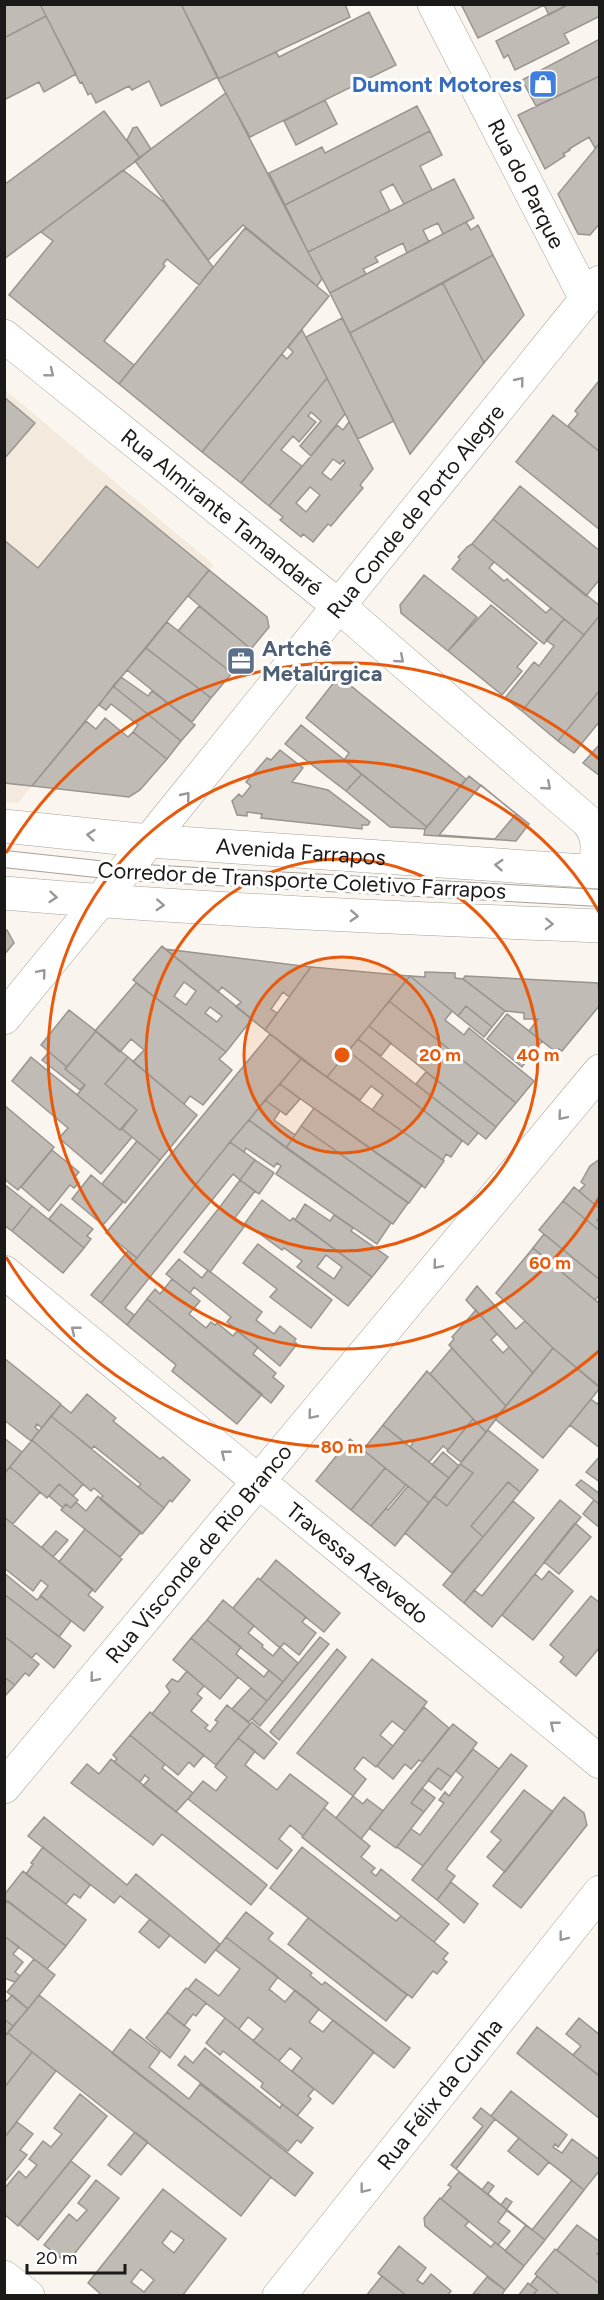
<svg xmlns="http://www.w3.org/2000/svg" width="604" height="2300" font-family="Figtree,sans-serif">
<style>
.built{fill:#f3eadd}
.building{fill:#c1bbb6;stroke:#99948e;stroke-width:1.5;fill-rule:evenodd}
.lines{fill:none;stroke-linecap:round;stroke-linejoin:round}
.service-casing{stroke:#a6a19b;stroke-width:18}
.minor-casing{stroke:#a6a19b;stroke-width:34}
.tertiary-casing{stroke:#a6a19b;stroke-width:34}
.secondary-casing{stroke:#a6a19b;stroke-width:34}
.service{stroke:#fff;stroke-width:16}
.minor{stroke:#fff;stroke-width:33}
.tertiary{stroke:#fff;stroke-width:33}
.secondary{stroke:#fff;stroke-width:33}
.oneway{stroke:#999897}
.ring{fill:none;stroke:#e8590c;stroke-width:3}
.labels{text-anchor:middle;stroke-width:6;stroke-linejoin:round;paint-order:stroke}
.shop-label{font-size:22px;font-weight:bold;fill:#366cbe;stroke:#fff;text-anchor:end}
.street-label{font-size:22px;fill:#1c1a18;stroke:#fff}
.service-label{font-size:22px;font-weight:bold;fill:#4e5e75;stroke:#fff;text-anchor:start}
.centre{fill:#e8590c;stroke:#fff;stroke-width:3}
.ring-label{font-size:18px;text-anchor:middle;font-weight:bold;fill:#e8590c;stroke:#fff;stroke-width:6;stroke-linejoin:round;paint-order:stroke}
</style>
<rect width="100%" height="100%" fill="#faf6ef"/>
<path class="built" d="M 4,389 L 214,565 L 18,803 L 4,802 Z"/>
<path class="building" d="M 4,4 L 40,4 L 46,16 L 4,38 Z
M 40,4 L 181,4 L 218,77 L 161,106 L 149,81 L 132,90 L 129,86 L 96,103 L 91,93 L 88,95 L 82,82 L 80,83 Z
M 181,4 L 345,4 L 350,17 L 218,79 Z
M 461,4 L 569,4 L 549,15 L 544,5 L 478,38 Z
M 569,4 L 598,4 L 600,16 L 564,34 L 569,43 L 515,70 L 508,55 L 504,58 L 496,41 Z
M 369,12 L 396,65 L 250,137 L 218,79 L 276,52 L 279,57 Z
M 46,16 L 76,74 L 44,92 L 39,82 L 4,100 L 4,38 Z
M 600,39 L 600,76 L 536,106 L 522,80 Z
M 600,76 L 600,143 L 595,148 L 589,137 L 569,149 L 570,150 L 563,154 L 565,156 L 545,169 L 518,115 Z
M 226,93 L 322,279 L 317,286 L 243,225 L 208,260 L 135,161 Z
M 325,100 L 337,124 L 296,145 L 284,121 Z
M 417,106 L 430,131 L 285,205 L 269,173 L 322,147 L 325,153 Z
M 104,111 L 140,158 L 4,259 L 4,185 Z
M 137,127 L 151,149 L 140,158 L 127,140 L 133,128 Z
M 430,131 L 442,155 L 420,166 L 432,190 L 404,204 L 393,184 L 380,191 L 390,211 L 308,252 L 285,205 Z
M 600,143 L 600,223 L 590,235 L 578,234 L 558,194 Z
M 123,170 L 165,203 L 213,267 L 199,285 L 167,259 L 163,264 L 165,266 L 104,341 L 134,365 L 119,384 L 9,295 L 53,241 L 41,232 Z
M 454,179 L 474,218 L 443,234 L 438,223 L 423,230 L 429,242 L 407,253 L 403,243 L 375,257 L 378,262 L 363,269 L 366,274 L 330,293 L 308,252 Z
M 466,222 L 471,230 L 478,225 L 493,255 L 350,333 L 330,293 Z
M 245,228 L 329,296 L 202,452 L 119,384 Z
M 493,255 L 524,315 L 484,363 L 443,283 Z
M 443,283 L 484,363 L 410,454 L 350,333 Z
M 342,318 L 394,421 L 358,439 L 306,337 Z
M 302,330 L 327,378 L 241,483 L 202,452 L 282,354 L 287,359 L 293,352 L 288,347 Z
M 327,378 L 345,414 L 311,456 L 300,446 L 321,421 L 311,412 L 308,416 L 316,422 L 299,442 L 293,436 L 281,450 L 302,466 L 269,506 L 241,483 Z
M 598,382 L 600,383 L 600,452 L 568,426 L 578,414 L 575,411 Z
M 4,397 L 35,423 L 4,459 Z
M 553,415 L 600,452 L 600,530 L 516,462 Z
M 349,422 L 373,469 L 360,485 L 363,488 L 331,526 L 328,524 L 313,542 L 303,534 L 301,537 L 280,520 L 283,517 L 269,506 L 337,425 L 343,430 ZM 333,459 L 340,464 L 343,460 L 345,463 L 331,480 L 322,473 ZM 310,487 L 320,495 L 306,512 L 296,503 Z
M 106,486 L 209,570 L 32,786 L 4,783 L 4,540 L 38,568 Z
M 520,486 L 600,551 L 600,579 L 586,596 L 493,519 Z
M 493,519 L 600,606 L 600,615 L 584,635 L 472,544 Z
M 472,544 L 494,562 L 489,568 L 504,581 L 507,579 L 546,613 L 551,608 L 564,619 L 544,644 L 452,569 L 460,559 L 458,557 L 467,547 Z
M 209,570 L 267,617 L 269,627 L 251,649 L 188,596 Z
M 424,575 L 477,617 L 448,651 L 401,613 L 400,605 Z
M 491,605 L 537,643 L 517,667 L 522,671 L 502,695 L 448,651 Z
M 199,606 L 251,649 L 232,673 L 178,631 Z
M 600,615 L 600,690 L 558,741 L 522,711 Z
M 564,619 L 584,635 L 522,711 L 505,698 L 534,662 L 539,666 L 554,646 L 546,640 Z
M 167,622 L 232,673 L 211,698 L 146,648 Z
M 146,648 L 211,698 L 192,722 L 127,670 Z
M 121,677 L 148,696 L 152,691 L 195,725 L 181,741 L 113,686 Z
M 335,681 L 346,682 L 466,779 L 427,827 L 344,760 L 349,753 L 306,718 Z
M 113,686 L 181,741 L 167,759 L 133,732 L 138,725 L 111,704 L 106,710 L 99,705 Z
M 600,690 L 600,721 L 574,753 L 558,741 Z
M 105,718 L 128,737 L 133,732 L 167,759 L 140,790 L 129,797 L 32,786 L 86,721 L 96,729 Z
M 301,725 L 362,774 L 346,791 L 285,744 Z
M 600,744 L 600,776 L 583,763 Z
M 280,750 L 303,768 L 292,782 L 328,790 L 370,822 L 368,825 L 362,825 L 362,829 L 261,818 L 262,814 L 247,812 L 247,816 L 237,815 L 232,801 L 239,794 L 242,797 L 251,786 L 246,782 L 267,758 L 271,760 Z
M 362,774 L 427,827 L 425,829 L 390,827 L 346,791 Z
M 469,776 L 529,824 L 516,841 L 424,835 L 425,829 Z
M 481,785 L 516,814 L 495,839 L 439,835 Z
M 4,929 L 7,930 L 14,943 L 4,955 Z
M 162,946 L 252,1019 L 226,1052 L 133,980 ZM 184,982 L 196,991 L 186,1005 L 174,996 ZM 210,1007 L 222,1016 L 217,1022 L 205,1013 Z
M 165,949 L 311,967 L 289,997 L 283,992 L 271,1009 L 277,1013 L 265,1030 L 236,1007 L 241,1002 L 222,987 L 218,992 Z
M 311,967 L 410,976 L 327,1077 L 265,1030 Z
M 425,972 L 455,973 L 455,978 L 463,979 L 505,1011 L 492,1027 L 466,1006 L 458,1016 L 410,976 L 425,977 Z
M 410,976 L 452,1011 L 445,1020 L 464,1035 L 469,1028 L 534,1081 L 516,1103 L 389,1001 Z
M 465,976 L 598,983 L 600,1005 L 562,1051 L 559,1049 L 556,1052 L 529,1031 L 538,1019 L 524,1019 L 524,1013 L 505,1011 L 463,979 Z
M 136,983 L 226,1052 L 219,1059 L 232,1070 L 203,1105 L 190,1096 L 184,1104 L 133,1062 L 144,1050 L 131,1039 L 120,1052 L 95,1031 Z
M 389,1001 L 516,1103 L 496,1127 L 369,1026 Z
M 466,1006 L 492,1027 L 484,1037 L 458,1016 Z
M 69,1010 L 96,1031 L 67,1067 L 41,1045 Z
M 507,1014 L 542,1041 L 522,1067 L 487,1039 Z
M 369,1026 L 391,1043 L 381,1056 L 358,1039 Z
M 96,1031 L 128,1057 L 105,1084 L 137,1110 L 120,1130 L 77,1095 L 85,1085 L 65,1069 Z
M 270,1034 L 301,1059 L 230,1142 L 137,1258 L 106,1233 Z
M 358,1039 L 478,1133 L 468,1145 L 348,1051 Z
M 348,1051 L 462,1141 L 451,1157 L 446,1154 L 443,1160 L 372,1110 L 383,1095 L 371,1086 L 360,1100 L 327,1077 Z
M 49,1052 L 67,1067 L 65,1069 L 85,1085 L 80,1090 L 42,1060 Z
M 31,1057 L 120,1130 L 122,1129 L 132,1137 L 101,1174 L 59,1138 L 68,1128 L 12,1081 Z
M 128,1057 L 197,1115 L 160,1160 L 122,1129 L 137,1110 L 105,1084 Z
M 301,1059 L 444,1161 L 425,1188 L 280,1084 Z
M 426,1072 L 496,1127 L 486,1139 L 416,1084 Z
M 280,1084 L 300,1099 L 286,1115 L 265,1100 Z
M 265,1100 L 280,1111 L 274,1120 L 295,1135 L 286,1148 L 249,1120 Z
M 4,1105 L 54,1147 L 18,1190 L 4,1179 Z
M 314,1108 L 422,1185 L 409,1203 L 301,1126 Z
M 249,1120 L 391,1223 L 377,1244 L 276,1174 L 281,1166 L 277,1163 L 274,1167 L 246,1148 L 244,1152 L 230,1142 Z
M 301,1126 L 408,1203 L 393,1224 L 286,1148 Z
M 137,1141 L 160,1160 L 125,1203 L 102,1184 Z
M 230,1142 L 255,1160 L 240,1180 L 233,1174 L 125,1308 L 134,1315 L 127,1325 L 101,1303 Z
M 52,1150 L 79,1172 L 74,1178 L 79,1183 L 74,1188 L 70,1185 L 49,1211 L 21,1187 Z
M 600,1159 L 600,1209 L 579,1191 L 585,1185 L 581,1182 L 590,1166 Z
M 255,1160 L 274,1173 L 259,1194 L 240,1180 Z
M 91,1175 L 123,1202 L 103,1225 L 72,1199 Z
M 240,1180 L 255,1191 L 234,1219 L 219,1208 Z
M 4,1184 L 32,1206 L 12,1231 L 4,1225 Z
M 574,1187 L 600,1209 L 600,1217 L 597,1220 L 600,1222 L 600,1231 L 563,1201 Z
M 262,1200 L 290,1221 L 293,1218 L 372,1277 L 348,1306 L 297,1267 L 302,1261 L 284,1248 L 282,1250 L 245,1223 ZM 326,1255 L 342,1267 L 334,1279 L 317,1267 Z
M 563,1201 L 600,1231 L 600,1280 L 539,1230 Z
M 61,1204 L 93,1229 L 87,1236 L 91,1239 L 84,1248 L 49,1219 Z
M 305,1204 L 330,1221 L 334,1215 L 353,1228 L 351,1231 L 388,1257 L 372,1277 L 295,1220 Z
M 32,1206 L 84,1248 L 63,1273 L 12,1231 Z
M 219,1208 L 244,1227 L 210,1272 L 184,1252 Z
M 544,1234 L 600,1280 L 600,1294 L 595,1300 L 533,1248 Z
M 258,1244 L 332,1300 L 311,1328 L 270,1297 L 277,1289 L 243,1263 Z
M 533,1248 L 600,1304 L 600,1387 L 553,1348 L 496,1293 Z
M 128,1251 L 137,1258 L 101,1303 L 91,1295 Z
M 179,1259 L 202,1278 L 208,1270 L 262,1312 L 256,1320 L 274,1334 L 280,1326 L 296,1339 L 294,1341 L 297,1344 L 280,1366 L 227,1322 L 231,1317 L 194,1287 L 190,1293 L 166,1274 Z
M 172,1279 L 200,1301 L 189,1314 L 206,1328 L 211,1322 L 215,1325 L 217,1323 L 233,1336 L 237,1331 L 258,1347 L 253,1354 L 276,1373 L 273,1377 L 284,1386 L 271,1403 L 147,1299 L 155,1289 L 160,1294 Z
M 477,1286 L 516,1329 L 525,1321 L 553,1348 L 533,1373 L 466,1300 Z
M 147,1299 L 262,1394 L 237,1424 L 172,1371 L 176,1365 L 127,1325 Z
M 476,1310 L 497,1334 L 491,1340 L 503,1353 L 509,1347 L 533,1373 L 506,1406 L 449,1345 L 454,1339 L 452,1337 Z
M 452,1348 L 506,1406 L 486,1432 L 430,1374 Z
M 553,1348 L 600,1388 L 543,1458 L 495,1419 Z
M 4,1358 L 61,1404 L 42,1428 L 37,1424 L 35,1427 L 39,1431 L 31,1441 L 4,1420 Z
M 427,1371 L 473,1419 L 448,1450 L 443,1446 L 429,1462 L 410,1447 L 413,1443 L 409,1440 L 406,1444 L 383,1425 Z
M 87,1394 L 116,1418 L 113,1421 L 160,1459 L 163,1457 L 190,1480 L 172,1502 L 170,1500 L 164,1508 L 138,1487 L 141,1484 L 94,1446 L 92,1449 L 51,1416 L 61,1405 L 71,1413 Z
M 591,1399 L 597,1404 L 600,1401 L 600,1448 L 570,1425 Z
M 51,1416 L 164,1508 L 142,1534 L 100,1499 L 103,1496 L 94,1488 L 91,1491 L 32,1440 Z
M 473,1419 L 486,1432 L 461,1462 L 447,1451 Z
M 383,1425 L 449,1478 L 429,1503 L 363,1450 Z
M 488,1430 L 538,1470 L 520,1492 L 508,1482 L 471,1526 L 483,1537 L 452,1573 L 405,1533 L 434,1496 L 447,1506 L 473,1473 L 460,1464 Z
M 4,1438 L 22,1452 L 4,1474 Z
M 350,1439 L 385,1468 L 351,1510 L 316,1481 Z
M 32,1440 L 83,1484 L 73,1496 L 59,1484 L 47,1498 L 10,1467 Z
M 443,1452 L 459,1466 L 449,1478 L 432,1465 Z
M 600,1456 L 600,1482 L 586,1472 Z
M 460,1464 L 473,1473 L 447,1506 L 434,1496 Z
M 10,1467 L 40,1492 L 13,1524 L 4,1517 L 4,1474 Z
M 385,1468 L 406,1485 L 371,1526 L 351,1510 Z
M 581,1480 L 600,1494 L 600,1505 L 576,1485 Z
M 508,1482 L 520,1492 L 483,1537 L 471,1526 Z
M 59,1484 L 78,1500 L 71,1508 L 66,1504 L 63,1508 L 49,1496 Z
M 408,1486 L 429,1503 L 395,1546 L 371,1526 L 386,1508 L 388,1510 Z
M 98,1496 L 141,1532 L 120,1557 L 61,1510 L 66,1504 L 71,1508 L 76,1502 L 86,1511 Z
M 560,1500 L 581,1517 L 492,1627 L 464,1603 L 474,1590 L 482,1596 Z
M 594,1500 L 600,1505 L 600,1528 L 583,1514 Z
M 513,1501 L 534,1518 L 464,1603 L 443,1585 Z
M 4,1517 L 93,1589 L 88,1595 L 103,1607 L 84,1631 L 40,1596 L 48,1586 L 41,1580 L 33,1591 L 4,1568 Z
M 575,1523 L 591,1537 L 559,1574 L 544,1562 Z
M 85,1529 L 122,1559 L 95,1592 L 59,1562 Z
M 56,1531 L 68,1540 L 53,1557 L 42,1547 Z
M 276,1560 L 340,1613 L 324,1632 L 260,1580 Z
M 549,1571 L 573,1591 L 533,1640 L 502,1615 L 535,1574 L 542,1580 Z
M 4,1573 L 37,1600 L 41,1596 L 71,1621 L 59,1637 L 4,1594 Z
M 258,1578 L 306,1617 L 302,1622 L 316,1633 L 299,1655 L 284,1643 L 280,1648 L 233,1608 Z
M 4,1594 L 71,1646 L 54,1668 L 36,1653 L 32,1658 L 4,1636 Z
M 591,1596 L 600,1603 L 600,1647 L 576,1676 L 560,1662 L 564,1657 L 550,1645 Z
M 223,1600 L 254,1626 L 248,1633 L 263,1645 L 262,1647 L 273,1656 L 280,1647 L 298,1663 L 283,1682 L 207,1620 Z
M 207,1620 L 241,1647 L 236,1654 L 264,1677 L 269,1670 L 283,1682 L 267,1701 L 191,1638 Z
M 4,1636 L 39,1664 L 29,1676 L 25,1673 L 15,1685 L 4,1677 Z
M 320,1637 L 329,1644 L 260,1726 L 252,1719 Z
M 191,1638 L 238,1677 L 220,1699 L 173,1660 Z
M 337,1649 L 346,1657 L 279,1740 L 270,1732 Z
M 372,1659 L 427,1702 L 405,1731 L 392,1721 L 380,1735 L 393,1746 L 376,1767 L 363,1757 L 354,1769 L 366,1779 L 353,1796 L 297,1753 Z
M 187,1671 L 204,1686 L 197,1694 L 202,1698 L 191,1711 L 208,1725 L 205,1728 L 210,1732 L 218,1722 L 215,1720 L 227,1705 L 250,1724 L 216,1765 L 152,1714 L 170,1692 L 166,1686 L 172,1679 L 178,1682 Z
M 4,1677 L 15,1685 L 4,1697 Z
M 251,1688 L 267,1701 L 249,1722 L 232,1709 Z
M 424,1707 L 449,1728 L 422,1762 L 419,1760 L 411,1769 L 405,1764 L 393,1779 L 377,1766 Z
M 150,1712 L 204,1755 L 194,1767 L 189,1762 L 178,1775 L 130,1735 Z
M 252,1722 L 277,1743 L 264,1759 L 238,1738 Z
M 453,1724 L 477,1743 L 451,1777 L 438,1768 L 411,1803 L 424,1812 L 396,1848 L 369,1828 Z
M 130,1735 L 165,1764 L 162,1768 L 193,1793 L 176,1812 L 143,1786 L 149,1779 L 145,1775 L 140,1782 L 114,1762 L 117,1759 L 113,1755 Z
M 238,1738 L 255,1751 L 245,1765 L 277,1790 L 290,1774 L 328,1803 L 303,1836 L 290,1825 L 279,1839 L 292,1850 L 277,1869 L 188,1799 L 203,1781 L 216,1791 L 227,1777 L 215,1767 Z
M 473,1749 L 499,1769 L 423,1866 L 397,1847 L 411,1829 L 420,1835 L 444,1803 L 439,1800 L 445,1792 L 449,1796 L 463,1777 L 456,1771 Z
M 511,1754 L 527,1766 L 446,1869 L 455,1876 L 437,1900 L 412,1880 Z
M 111,1759 L 266,1884 L 267,1885 L 251,1905 L 162,1834 L 153,1845 L 71,1783 L 87,1764 L 99,1774 Z
M 438,1768 L 451,1777 L 441,1790 L 428,1780 Z
M 422,1788 L 435,1798 L 424,1812 L 411,1803 Z
M 524,1790 L 553,1812 L 505,1872 L 487,1857 L 501,1840 L 491,1832 Z
M 353,1796 L 363,1804 L 367,1799 L 383,1811 L 361,1839 L 336,1818 Z
M 564,1797 L 584,1813 L 587,1825 L 521,1908 L 493,1886 Z
M 324,1808 L 370,1846 L 361,1857 L 375,1868 L 371,1872 L 376,1876 L 381,1869 L 449,1924 L 434,1942 L 302,1837 Z
M 44,1817 L 127,1885 L 136,1874 L 220,1944 L 205,1963 L 120,1896 L 114,1903 L 28,1836 Z
M 43,1847 L 90,1885 L 80,1898 L 74,1894 L 66,1904 L 26,1874 L 33,1864 L 31,1863 Z
M 302,1847 L 396,1921 L 401,1916 L 448,1953 L 443,1959 L 447,1962 L 437,1974 L 433,1971 L 412,1998 L 270,1888 Z
M 23,1871 L 86,1920 L 66,1946 L 4,1899 L 4,1895 Z
M 451,1882 L 478,1904 L 464,1923 L 437,1900 Z
M 8,1901 L 66,1946 L 47,1969 L 4,1936 L 4,1905 Z
M 246,1912 L 273,1933 L 268,1939 L 312,1973 L 310,1975 L 322,1985 L 325,1982 L 410,2048 L 394,2068 L 226,1937 Z
M 308,1918 L 407,1995 L 386,2021 L 288,1944 Z
M 150,1919 L 170,1935 L 159,1948 L 139,1932 Z
M 4,1936 L 19,1947 L 13,1954 L 23,1962 L 15,1972 L 20,1976 L 15,1982 L 4,1978 Z
M 226,1937 L 278,1977 L 269,1989 L 285,2002 L 295,1990 L 319,2009 L 309,2022 L 323,2032 L 333,2020 L 374,2052 L 333,2104 L 292,2071 L 302,2058 L 290,2048 L 279,2061 L 253,2041 L 263,2029 L 248,2017 L 239,2029 L 188,1989 L 196,1979 L 219,1996 L 240,1969 L 216,1950 Z
M 34,1959 L 55,1975 L 28,2009 L 7,1992 Z
M 186,1988 L 206,2003 L 196,2016 L 193,2014 L 184,2026 L 167,2012 Z
M 12,1995 L 28,2009 L 13,2026 L 4,2019 L 4,1999 L 7,2001 Z
M 39,1995 L 271,2177 L 241,2216 L 8,2033 Z
M 167,2012 L 190,2030 L 170,2058 L 146,2038 Z
M 225,2018 L 314,2089 L 308,2096 L 311,2099 L 297,2116 L 261,2087 L 263,2083 L 223,2051 L 220,2055 L 206,2043 Z
M 579,2018 L 600,2035 L 599,2076 L 573,2055 L 581,2046 L 566,2034 Z
M 4,2019 L 13,2026 L 4,2037 Z
M 537,2027 L 600,2076 L 600,2119 L 517,2053 Z
M 130,2029 L 160,2052 L 149,2067 L 189,2099 L 200,2084 L 313,2173 L 295,2196 L 112,2053 Z
M 8,2033 L 32,2052 L 4,2088 L 4,2037 Z
M 205,2048 L 280,2108 L 282,2104 L 313,2128 L 301,2143 L 297,2140 L 288,2151 L 178,2065 L 185,2056 L 193,2063 Z
M 32,2052 L 56,2071 L 4,2138 L 4,2088 Z
M 511,2091 L 567,2135 L 558,2147 L 555,2144 L 553,2147 L 562,2153 L 572,2139 L 600,2160 L 600,2170 L 584,2190 L 491,2116 Z
M 80,2094 L 107,2116 L 18,2226 L 4,2214 L 4,2189 L 19,2171 L 26,2178 L 37,2165 L 29,2159 L 43,2141 L 51,2147 L 62,2134 L 54,2128 Z
M 481,2108 L 584,2190 L 545,2240 L 451,2165 L 483,2126 L 473,2118 Z
M 495,2119 L 519,2138 L 508,2151 L 538,2175 L 549,2162 L 572,2180 L 532,2230 L 506,2210 L 512,2202 L 506,2198 L 501,2205 L 488,2194 L 494,2186 L 488,2182 L 482,2190 L 456,2169 Z
M 17,2122 L 33,2134 L 20,2150 L 27,2155 L 4,2183 L 4,2138 Z
M 135,2132 L 148,2142 L 121,2175 L 108,2165 Z
M 71,2161 L 90,2176 L 38,2240 L 19,2224 Z
M 459,2172 L 507,2210 L 498,2222 L 510,2231 L 498,2245 L 441,2199 L 451,2187 L 448,2185 Z
M 96,2180 L 119,2198 L 67,2263 L 44,2245 L 69,2214 L 77,2221 L 87,2210 L 78,2203 Z
M 163,2189 L 226,2239 L 182,2296 L 103,2296 L 88,2283 ZM 171,2231 L 184,2240 L 174,2253 L 162,2243 ZM 141,2269 L 154,2280 L 144,2292 L 131,2282 Z
M 440,2198 L 469,2221 L 465,2226 L 491,2247 L 495,2242 L 524,2266 L 505,2290 L 425,2226 L 424,2218 Z
M 526,2225 L 545,2240 L 524,2266 L 505,2251 Z
M 577,2225 L 600,2242 L 600,2251 L 597,2254 L 600,2256 L 600,2284 L 557,2250 Z
M 399,2246 L 426,2268 L 417,2280 L 423,2284 L 431,2274 L 451,2291 L 447,2296 L 407,2296 L 378,2273 Z
M 555,2249 L 600,2284 L 600,2296 L 561,2296 L 535,2274 Z
M 382,2276 L 407,2296 L 366,2296 Z
M 537,2276 L 561,2296 L 532,2296 L 537,2290 L 530,2285 Z
M 487,2277 L 505,2290 L 501,2296 L 473,2294 Z
M 528,2283 L 537,2290 L 532,2296 L 518,2296 Z"/>
<g class="lines">
<g class="service-casing">
<path id="service" d="M 4,859 L 125,872 L 600,898"/>
</g>
<g class="minor-casing">
<g id="minor">
<path id="s1" d="M 4,336 L 340,607 L 587,821 C 601,837 597,852 595,871"/>
<path id="s2" d="M 4,1272 L 600,1762"/>
</g>
</g>
<g class="tertiary-casing">
<g id="tertiary">
<path id="s3" d="M 434,4 L 586,299"/>
<path id="s4" d="M 149,841 L 600,282"/>
<path id="s5" d="M 4,1787 L 600,1071"/>
<path d="M 4,2277 L 28,2296"/>
</g>
</g>
<g class="secondary-casing">
<g id="secondary">
<path id="s6" d="M 4,826 L 149,841 L 600,872"/>
<path d="M 4,893 C 202,910 401,918 600,926"/>
<path d="M 4,1018 L 149,841"/>
<path id="s7" d="M 279,2296 L 600,1892"/>
</g>
</g>
<use href="#service" class="service"/>
<use href="#minor" class="minor"/>
<use href="#tertiary" class="tertiary"/>
<use href="#secondary" class="secondary"/>
</g>
<defs><path id="oneway-chevron" d="M-2-3.5L2.5 0L-2 3.5" fill="none" stroke-width="1.6" stroke-linecap="round" stroke-linejoin="round" transform="scale(1.5)"/></defs>
<g class="oneway">
<use href="#oneway-chevron" transform="translate(50 373) rotate(39)"/>
<use href="#oneway-chevron" transform="translate(520 381) rotate(-51)"/>
<use href="#oneway-chevron" transform="translate(400 659) rotate(41)"/>
<use href="#oneway-chevron" transform="translate(547 786) rotate(41)"/>
<use href="#oneway-chevron" transform="translate(186 796) rotate(-51)"/>
<use href="#oneway-chevron" transform="translate(91 835) rotate(-174)"/>
<use href="#oneway-chevron" transform="translate(499 865) rotate(-176)"/>
<use href="#oneway-chevron" transform="translate(53 897) rotate(5)"/>
<use href="#oneway-chevron" transform="translate(160 905) rotate(3)"/>
<use href="#oneway-chevron" transform="translate(354 916) rotate(3)"/>
<use href="#oneway-chevron" transform="translate(549 924) rotate(2)"/>
<use href="#oneway-chevron" transform="translate(42 973) rotate(-50)"/>
<use href="#oneway-chevron" transform="translate(562 1116) rotate(130)"/>
<use href="#oneway-chevron" transform="translate(437 1265) rotate(130)"/>
<use href="#oneway-chevron" transform="translate(75 1330) rotate(-141)"/>
<use href="#oneway-chevron" transform="translate(312 1415) rotate(130)"/>
<use href="#oneway-chevron" transform="translate(225 1454) rotate(-141)"/>
<use href="#oneway-chevron" transform="translate(94 1678) rotate(130)"/>
<use href="#oneway-chevron" transform="translate(554 1725) rotate(-141)"/>
<use href="#oneway-chevron" transform="translate(563 1937) rotate(128)"/>
<use href="#oneway-chevron" transform="translate(364 2189) rotate(128)"/>
</g>
<circle cx="342" cy="1055" r="98" fill="#e8590c" fill-opacity=".12"/>
<g class="ring">
<circle cx="342" cy="1055" r="98"/>
<circle cx="342" cy="1055" r="196"/>
<path d="M599 1198A294 294 0 1 1 599 912"/>
<path d="M599 1351A392 392 0 0 1 6 1257M6 853A392 392 0 0 1 599 759"/>
</g>
<defs>
<g id="shop-square" transform="scale(1.5)"><rect x="-9" y="-9" width="18" height="18" rx="4" fill="#3f7fe0" stroke="#fff"/><path d="M-5-2.5h2.3a2.7 3.5 0 0 1 5.4 0H5L5.5 6h-11ZM-1.5-2.5h3a1.5 2.3 0 0 0-3 0Z" fill="#fff"/></g>
<g id="office-square" transform="scale(1.5)"><rect x="-9" y="-9" width="18" height="18" rx="4" fill="#5c6f8a" stroke="#fff"/><path d="M-6-3h4V-5.5h4V-3h4V5H-6ZM-1-4.5V-3h2v-1.5ZM-6 0V1H6V0Z" fill="#fff"/></g>
</defs>
<g fill-rule="evenodd">
<use href="#shop-square" x="543" y="84"/>
<use href="#office-square" x="241" y="661"/>
</g>
<g class="labels">
<g class="shop-label">
<text x="522" y="92">Dumont Motores</text>
</g>
<g class="street-label">
<text dy="8" stroke="none"><textPath href="#s3" startOffset="202">Rua do Parque</textPath></text>
<text dy="8" stroke="none"><textPath href="#s4" startOffset="424">Rua Conde de Porto Alegre</textPath></text>
<text dy="8" stroke="none"><textPath href="#s1" startOffset="280">Rua Almirante Tamandaré</textPath></text>
<text dy="8" stroke="none"><textPath href="#s6" startOffset="298">Avenida Farrapos</textPath></text>
<text transform="translate(302 880) rotate(3)" y="8">Corredor de Transporte Coletivo Farrapos</text>
<text dy="8" stroke="none"><textPath href="#s5" startOffset="304">Rua Visconde de Rio Branco</textPath></text>
<text dy="8" stroke="none"><textPath href="#s2" startOffset="458">Travessa Azevedo</textPath></text>
<text dy="8" stroke="none"><textPath href="#s7" startOffset="258">Rua Félix da Cunha</textPath></text>
</g>
<g class="service-label">
<text x="262" y="656">Artchê<tspan x="262" dy="25">Metalúrgica</tspan></text>
</g>
</g>
<circle cx="342" cy="1055" r="9" class="centre"/>
<g class="ring-label">
<text x="440" y="1061">20 m</text>
<text x="538" y="1061">40 m</text>
<text x="550" y="1269">60 m</text>
<text x="342" y="1453">80 m</text>
</g>
<rect width="604" height="2300" fill="none" stroke="#1c1a18" stroke-width="12"/>
<path d="M27 2264v9h98v-9" fill="none" stroke="#1c1a18" stroke-width="3"/>
<text x="36" y="2264" font-size="18" fill="#1c1a18" stroke="#ffffff" stroke-width="4.5" paint-order="stroke">20 m</text>
</svg>
